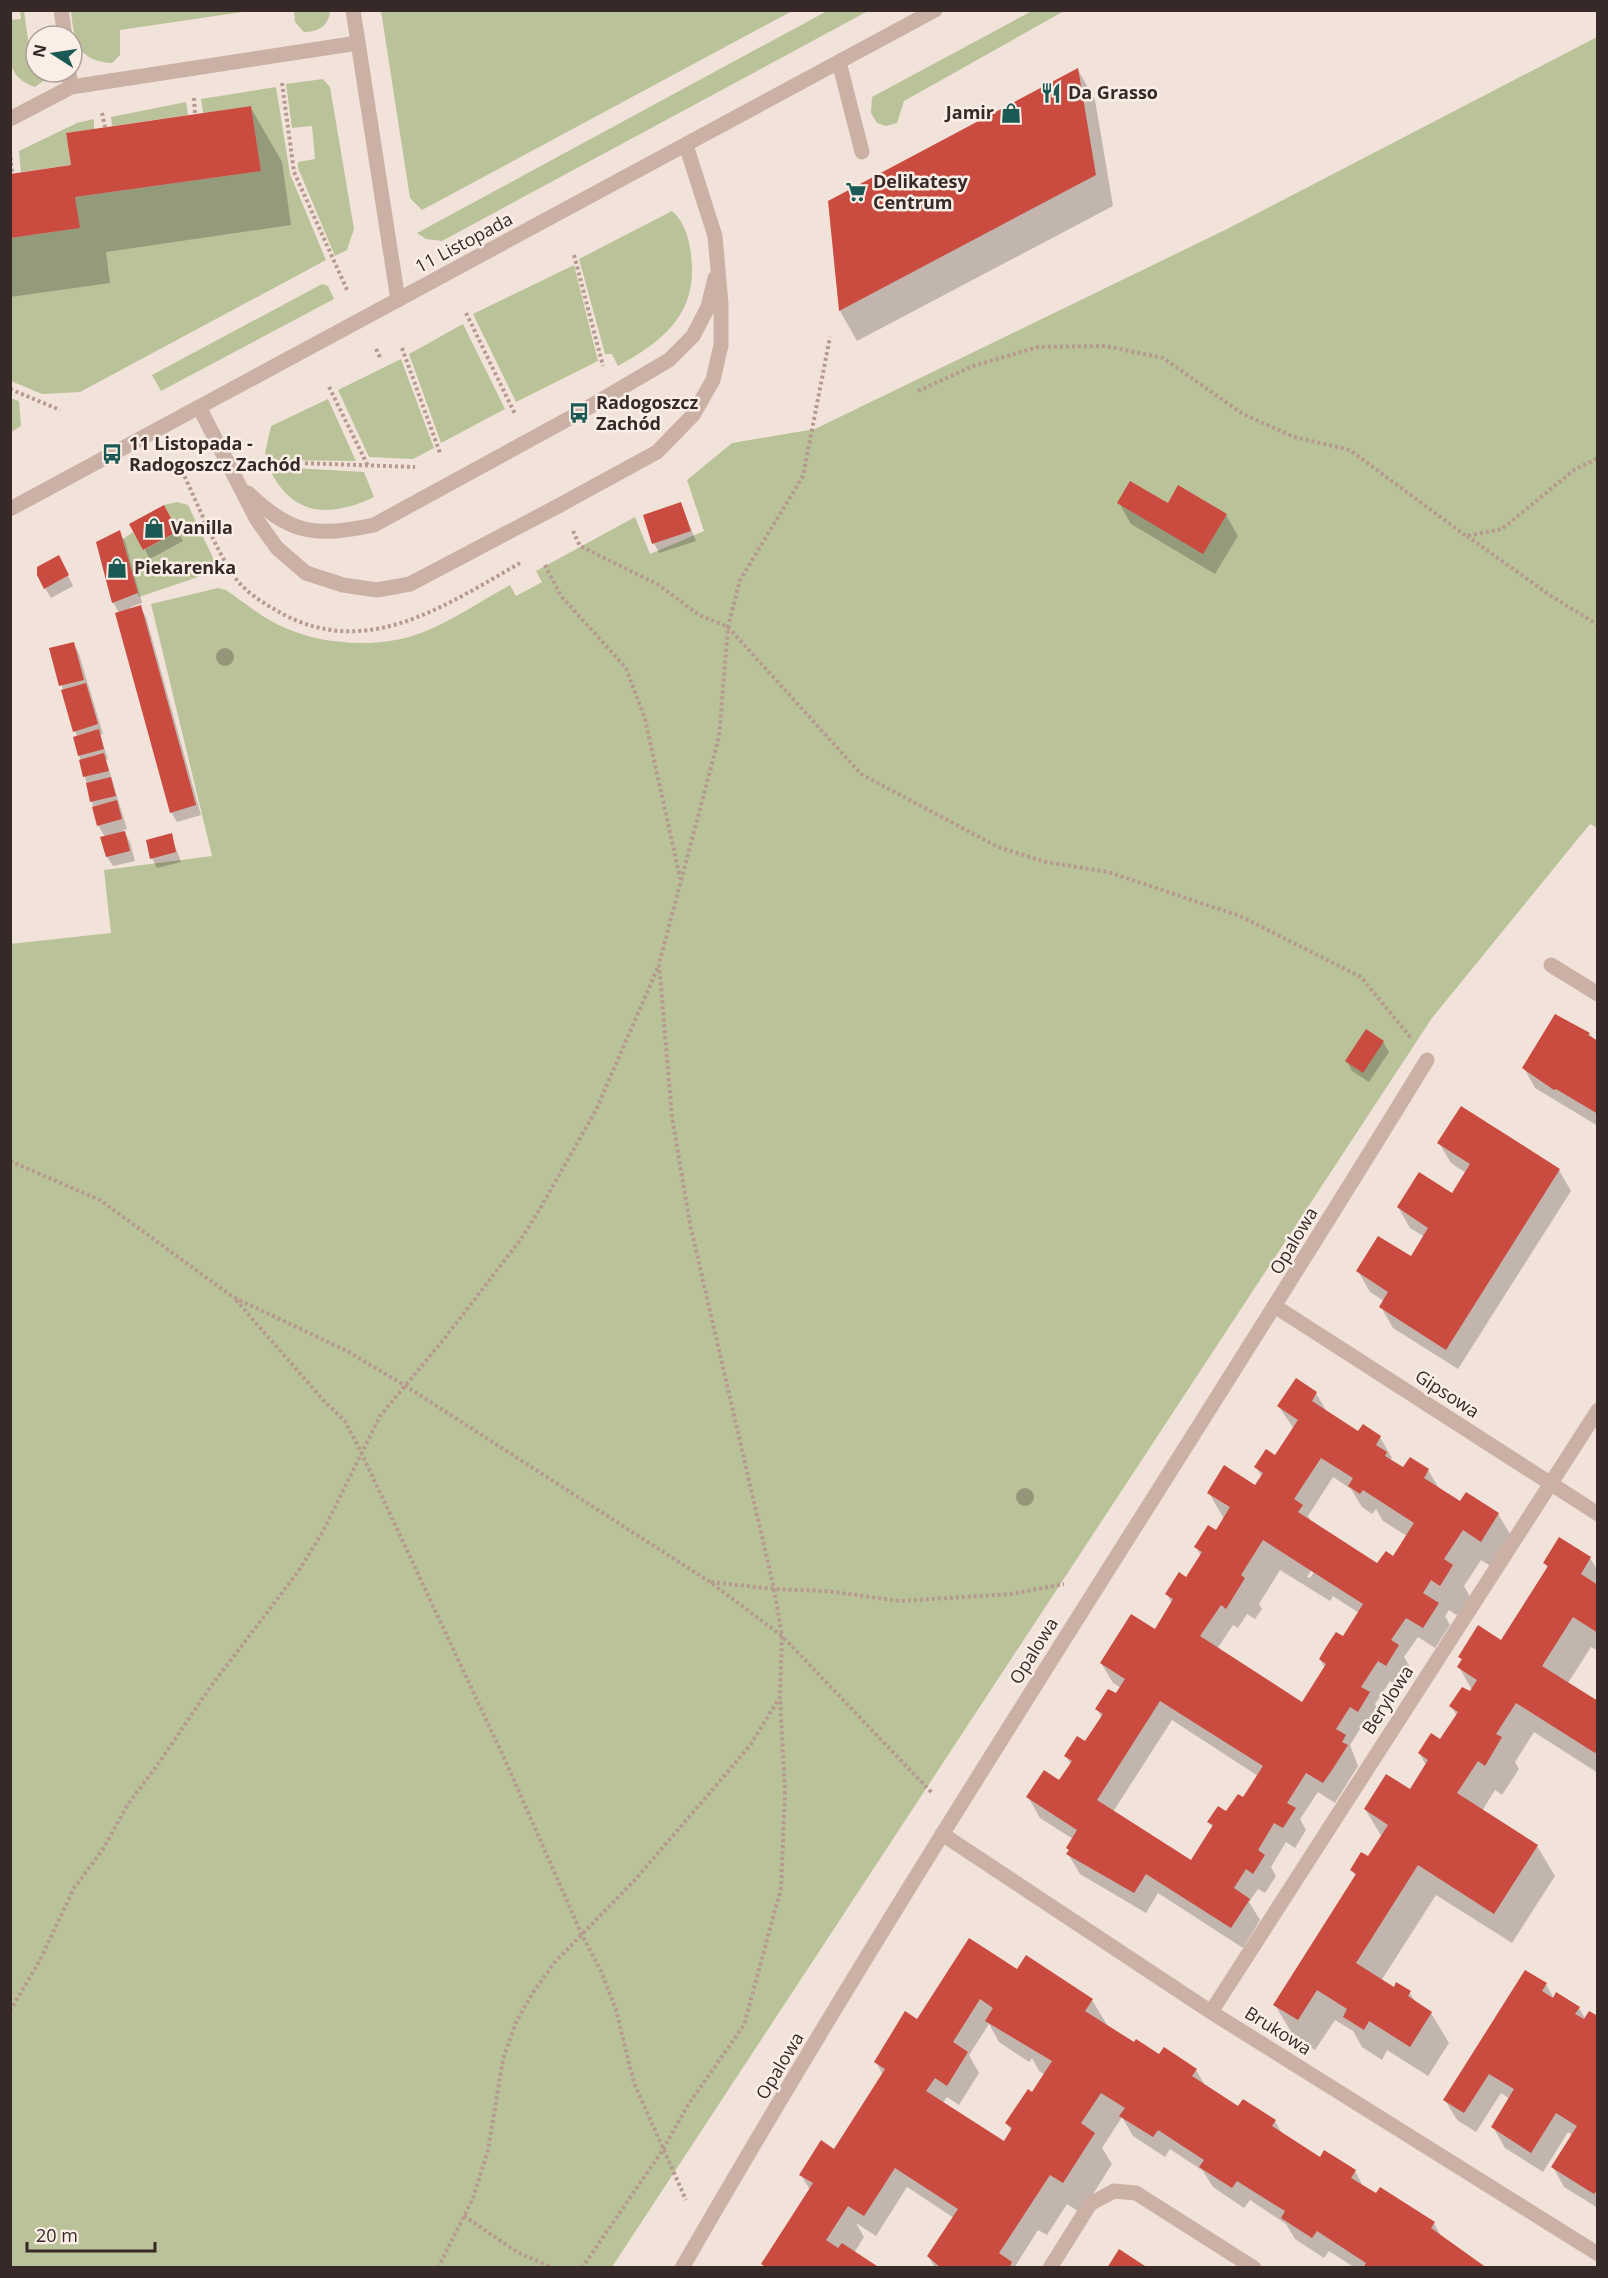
<svg xmlns="http://www.w3.org/2000/svg" width="1608" height="2278" font-family="'Open Sans',sans-serif">
<style>
.green{fill:#bac299}
.shadow{fill:#0003;fill-rule:evenodd}
.building{fill:#ca4c40;fill-rule:evenodd}
.lines{fill:none;stroke-linecap:round;stroke-linejoin:round}
.path{stroke:#b79a8f;stroke-width:4;stroke-dasharray:3 3;stroke-linecap:butt}
.minor{stroke:#cbb1a5;stroke-width:15}
.tree{fill:#979579}
.labels{text-anchor:middle;stroke-width:5;stroke-linejoin:round;paint-order:stroke}
.poi-label{font-size:18px;font-weight:bold;fill:#362927;stroke:#faeee6;text-anchor:start}
.street-label{font-size:18px;fill:#362927;stroke:#faeee6}
</style>
<rect width="100%" height="100%" fill="#f2e3da"/>
<path class="green" d="M 20,11 L 24,11 L 30,54 L 36,54 L 36,72 L 49,72 L 46,79 L 35,87 C 2,76 10,49 11,20 L 21,19 Z
M 71,11 L 71,10 L 249,11 L 120,30 L 120,55 L 112,63 C 77,61 74,41 71,11 Z
M 294,11 L 330,11 C 329,26 318,32 304,32 L 295,22 Z
M 381,11 L 381,10 L 792,11 L 422,210 L 410,198 Z
M 827,11 L 868,11 L 442,241 L 426,239 L 417,233 Z
M 1032,11 L 1064,11 L 904,101 L 897,123 L 886,126 L 877,123 L 871,113 L 872,97 Z
M 1597,37 L 1597,828 L 1590,824 L 1432,1018 L 612,2267 L 11,2267 L 10,944 L 111,933 L 104,870 L 212,856 L 151,604 L 218,588 L 226,590 C 241,600 255,612 271,621 C 313,645 376,650 421,633 C 452,621 481,601 510,585 L 516,596 L 542,582 L 536,571 L 635,517 L 650,554 L 704,531 L 687,480 L 732,443 L 815,429 L 1227,229 Z
M 323,79 L 330,87 L 354,229 L 347,250 L 335,256 L 298,168 L 298,162 L 315,159 L 312,126 L 292,128 L 286,84 Z
M 276,87 L 290,174 L 326,260 L 80,392 L 42,394 L 11,381 L 10,238 L 79,228 L 75,197 L 261,171 L 251,106 L 203,113 L 201,99 Z
M 186,102 L 188,115 L 112,126 L 111,117 Z
M 94,119 L 94,129 L 66,133 L 71,165 L 21,172 L 19,151 L 77,123 Z
M 672,211 C 683,220 688,235 690,248 C 701,310 667,339 618,366 L 612,354 L 605,354 L 579,259 Z
M 574,265 L 598,361 L 516,402 L 473,314 Z
M 322,284 L 328,286 L 334,299 L 161,391 L 152,375 Z
M 463,324 L 505,409 L 441,443 L 409,354 Z
M 401,359 L 434,448 L 413,459 L 369,457 L 338,390 Z
M 10,398 L 19,401 L 21,426 L 11,432 Z
M 328,399 L 356,461 L 269,460 L 265,453 L 271,426 Z
M 275,467 L 364,472 L 374,497 C 330,518 292,517 269,468 Z
M 177,502 L 188,505 L 214,560 L 210,573 L 139,597 L 123,539 L 133,532 L 144,550 L 178,531 L 164,505 Z"/>
<path class="shadow" d="M 1078,70 L 1095,100 L 1113,206 L 857,341 L 840,311 L 830,202 Z
M 251,108 L 282,162 L 291,225 L 106,252 L 110,283 L 10,297 L 10,175 L 72,167 Z
M 1119,503 L 1168,505 L 1226,515 L 1238,536 L 1215,574 L 1131,524 Z
M 681,504 L 696,541 L 659,553 L 654,543 Z
M 164,507 L 183,541 L 150,559 L 131,525 Z
M 119,532 L 125,541 L 142,603 L 131,607 L 131,610 L 140,607 L 146,617 L 201,815 L 177,822 L 171,812 L 119,613 L 113,602 Z
M 64,567 L 73,586 L 51,598 L 45,588 Z
M 74,644 L 79,654 L 103,734 L 100,735 L 108,759 L 106,760 L 127,829 L 123,830 L 130,842 L 135,861 L 113,866 L 107,857 L 105,837 L 98,825 L 79,755 L 77,737 L 51,649 Z
M 171,835 L 181,862 L 157,868 L 152,858 Z
M 1556,1016 L 1589,1034 L 1598,1042 L 1598,1126 L 1535,1088 L 1524,1068 Z
M 1383,1042 L 1389,1052 L 1369,1082 L 1352,1071 L 1347,1061 Z
M 1439,1143 L 1559,1170 L 1571,1191 L 1458,1369 L 1393,1328 L 1381,1307 L 1384,1301 L 1370,1292 L 1358,1271 L 1411,1258 L 1425,1237 L 1410,1228 L 1398,1207 L 1452,1195 L 1466,1173 L 1451,1163 Z
M 1316,1393 L 1328,1414 L 1359,1433 L 1380,1437 L 1392,1458 L 1390,1460 L 1403,1469 L 1410,1459 L 1428,1470 L 1440,1490 L 1460,1503 L 1498,1514 L 1516,1544 L 1498,1571 L 1481,1560 L 1464,1586 L 1470,1597 L 1458,1616 L 1449,1610 L 1445,1616 L 1450,1625 L 1435,1648 L 1418,1637 L 1404,1657 L 1410,1667 L 1398,1686 L 1390,1681 L 1375,1704 L 1380,1714 L 1370,1731 L 1362,1726 L 1350,1745 L 1358,1766 L 1335,1803 L 1318,1792 L 1300,1819 L 1306,1830 L 1295,1848 L 1286,1842 L 1271,1867 L 1276,1876 L 1265,1893 L 1258,1889 L 1249,1902 L 1260,1920 L 1243,1948 L 1158,1893 L 1146,1913 L 1080,1874 L 1068,1854 L 1073,1839 L 1040,1818 L 1028,1797 L 1060,1782 L 1071,1765 L 1066,1756 L 1086,1743 L 1102,1718 L 1097,1709 L 1116,1695 L 1121,1688 L 1113,1683 L 1101,1663 L 1155,1631 L 1172,1604 L 1167,1594 L 1187,1579 L 1201,1556 L 1196,1547 L 1216,1532 L 1224,1519 L 1209,1493 L 1259,1490 L 1262,1477 L 1256,1467 L 1275,1457 L 1294,1429 L 1279,1407 ZM 1333,1477 L 1351,1489 L 1362,1507 L 1372,1514 L 1376,1509 L 1383,1521 L 1407,1536 L 1393,1558 L 1381,1568 L 1312,1524 L 1308,1516 ZM 1325,1549 L 1329,1549 L 1310,1578 L 1307,1577 ZM 1280,1570 L 1330,1601 L 1333,1596 L 1359,1613 L 1343,1638 L 1320,1659 L 1325,1668 L 1302,1704 L 1217,1649 L 1233,1625 L 1238,1628 L 1247,1614 L 1255,1619 L 1262,1609 L 1259,1604 ZM 1172,1720 L 1258,1776 L 1243,1799 L 1227,1813 L 1209,1822 L 1213,1828 L 1192,1862 L 1113,1812 Z
M 1590,1558 L 1598,1571 L 1598,1651 L 1591,1647 L 1568,1683 L 1598,1703 L 1598,1773 L 1534,1732 L 1515,1762 L 1519,1769 L 1502,1795 L 1495,1790 L 1482,1811 L 1537,1846 L 1555,1876 L 1512,1943 L 1436,1895 L 1381,1981 L 1395,1989 L 1409,1992 L 1416,2003 L 1431,2013 L 1449,2043 L 1428,2076 L 1387,2050 L 1382,2060 L 1362,2047 L 1353,2031 L 1335,2020 L 1315,2050 L 1293,2035 L 1275,2005 L 1356,1877 L 1352,1870 L 1369,1858 L 1382,1837 L 1365,1809 L 1410,1791 L 1426,1765 L 1419,1753 L 1441,1741 L 1457,1716 L 1451,1706 L 1472,1690 L 1459,1667 L 1462,1660 L 1460,1657 L 1502,1642 L 1548,1569 L 1545,1563 Z
M 1018,1971 L 1092,2000 L 1109,2028 L 1159,2056 L 1164,2049 L 1196,2070 L 1206,2087 L 1239,2108 L 1275,2121 L 1282,2134 L 1320,2159 L 1355,2171 L 1364,2188 L 1434,2223 L 1442,2238 L 1486,2268 L 1355,2268 L 1329,2251 L 1324,2258 L 1295,2239 L 1286,2224 L 1250,2200 L 1244,2208 L 1213,2187 L 1203,2171 L 1170,2149 L 1165,2157 L 1133,2136 L 1122,2117 L 1102,2148 L 1112,2164 L 1081,2213 L 1067,2204 L 1047,2235 L 1038,2230 L 1014,2268 L 935,2268 L 929,2257 L 954,2218 L 907,2187 L 876,2236 L 856,2223 L 864,2237 L 854,2253 L 878,2268 L 765,2268 L 763,2264 L 810,2190 L 801,2175 L 834,2151 L 883,2075 L 876,2062 L 918,2021 ZM 989,2024 L 999,2042 L 1029,2062 L 1032,2058 L 1039,2071 L 1045,2075 L 1033,2094 L 1007,2124 L 1012,2132 L 1004,2143 L 942,2104 L 947,2097 L 959,2105 L 979,2073 L 969,2055 Z
M 1546,1984 L 1554,1999 L 1579,2008 L 1586,2020 L 1598,2018 L 1598,2208 L 1564,2187 L 1553,2167 L 1573,2135 L 1568,2132 L 1543,2172 L 1505,2148 L 1493,2127 L 1510,2099 L 1501,2093 L 1476,2132 L 1457,2120 L 1445,2100 Z"/>
<path class="building" d="M 1078,68 L 1096,175 L 839,311 L 828,201 Z
M 251,106 L 261,171 L 75,197 L 80,228 L 10,238 L 10,174 L 71,165 L 66,133 Z
M 1130,481 L 1168,503 L 1178,485 L 1227,514 L 1203,554 L 1117,503 Z
M 681,502 L 691,531 L 652,544 L 643,515 Z
M 164,505 L 178,531 L 143,550 L 129,524 Z
M 120,530 L 138,593 L 112,603 L 96,542 Z
M 59,555 L 69,575 L 44,589 L 37,575 L 37,567 Z
M 141,605 L 196,805 L 170,813 L 115,613 Z
M 74,642 L 84,680 L 59,686 L 49,648 Z
M 86,683 L 98,724 L 73,732 L 61,690 Z
M 99,729 L 104,749 L 78,756 L 73,737 Z
M 104,753 L 109,771 L 83,777 L 79,760 Z
M 111,777 L 116,796 L 90,802 L 86,783 Z
M 117,800 L 122,819 L 97,826 L 92,807 Z
M 125,831 L 130,851 L 106,857 L 100,837 Z
M 172,833 L 176,852 L 150,859 L 146,840 Z
M 1555,1014 L 1590,1033 L 1588,1035 L 1598,1041 L 1598,1114 L 1556,1089 L 1554,1090 L 1522,1068 Z
M 1366,1029 L 1384,1041 L 1363,1073 L 1345,1061 Z
M 1461,1106 L 1560,1169 L 1446,1350 L 1379,1307 L 1388,1292 L 1356,1271 L 1378,1236 L 1411,1256 L 1428,1228 L 1397,1207 L 1419,1172 L 1452,1193 L 1470,1164 L 1437,1143 Z
M 1296,1378 L 1317,1392 L 1312,1401 L 1358,1431 L 1363,1424 L 1381,1436 L 1376,1445 L 1387,1452 L 1385,1456 L 1403,1467 L 1410,1457 L 1429,1469 L 1424,1478 L 1460,1501 L 1466,1492 L 1499,1513 L 1481,1542 L 1463,1530 L 1444,1559 L 1453,1565 L 1440,1586 L 1431,1580 L 1423,1593 L 1439,1603 L 1423,1628 L 1406,1618 L 1391,1640 L 1399,1645 L 1386,1666 L 1378,1661 L 1361,1687 L 1370,1692 L 1358,1712 L 1350,1707 L 1336,1729 L 1346,1735 L 1342,1742 L 1348,1745 L 1334,1767 L 1323,1783 L 1306,1773 L 1287,1803 L 1296,1808 L 1283,1828 L 1274,1823 L 1258,1850 L 1265,1855 L 1253,1874 L 1246,1869 L 1234,1888 L 1250,1899 L 1231,1928 L 1146,1874 L 1134,1893 L 1066,1854 L 1069,1850 L 1066,1848 L 1077,1830 L 1026,1797 L 1044,1770 L 1059,1780 L 1072,1761 L 1064,1756 L 1077,1736 L 1085,1741 L 1103,1714 L 1095,1709 L 1108,1689 L 1116,1693 L 1125,1679 L 1100,1663 L 1131,1614 L 1155,1629 L 1173,1599 L 1165,1594 L 1179,1572 L 1186,1577 L 1202,1552 L 1194,1547 L 1208,1525 L 1216,1530 L 1230,1507 L 1207,1493 L 1224,1465 L 1255,1485 L 1263,1473 L 1254,1467 L 1266,1449 L 1275,1455 L 1298,1420 L 1277,1406 ZM 1321,1458 L 1353,1478 L 1348,1486 L 1360,1494 L 1363,1490 L 1414,1523 L 1393,1556 L 1386,1551 L 1377,1563 L 1298,1512 L 1303,1505 L 1294,1499 ZM 1263,1540 L 1363,1604 L 1343,1636 L 1336,1632 L 1326,1647 L 1319,1659 L 1326,1664 L 1302,1702 L 1200,1636 L 1221,1605 L 1226,1609 L 1245,1578 L 1241,1575 ZM 1160,1701 L 1263,1766 L 1243,1797 L 1238,1794 L 1226,1811 L 1218,1806 L 1207,1822 L 1213,1825 L 1191,1860 L 1097,1800 Z
M 1559,1537 L 1591,1557 L 1581,1574 L 1598,1585 L 1598,1633 L 1573,1617 L 1542,1666 L 1598,1701 L 1598,1748 L 1595,1753 L 1516,1703 L 1496,1734 L 1502,1737 L 1485,1766 L 1478,1761 L 1457,1793 L 1538,1845 L 1494,1914 L 1418,1865 L 1356,1963 L 1394,1987 L 1396,1982 L 1411,1991 L 1408,1996 L 1432,2012 L 1410,2047 L 1369,2021 L 1364,2030 L 1343,2017 L 1347,2009 L 1317,1990 L 1298,2020 L 1273,2005 L 1356,1874 L 1350,1870 L 1361,1852 L 1368,1856 L 1388,1825 L 1364,1809 L 1386,1774 L 1410,1789 L 1428,1760 L 1418,1753 L 1431,1733 L 1440,1739 L 1458,1712 L 1449,1706 L 1462,1687 L 1470,1691 L 1477,1680 L 1457,1667 L 1462,1659 L 1458,1657 L 1478,1625 L 1501,1640 L 1548,1566 L 1543,1563 Z
M 969,1938 L 1017,1969 L 1026,1955 L 1093,1999 L 1085,2011 L 1134,2042 L 1136,2039 L 1159,2054 L 1164,2047 L 1197,2069 L 1192,2076 L 1238,2106 L 1243,2099 L 1276,2120 L 1272,2126 L 1320,2157 L 1324,2150 L 1356,2170 L 1351,2178 L 1376,2193 L 1380,2187 L 1435,2222 L 1431,2228 L 1487,2268 L 1363,2268 L 1366,2263 L 1317,2231 L 1312,2238 L 1281,2218 L 1285,2211 L 1237,2181 L 1232,2188 L 1199,2167 L 1204,2160 L 1158,2130 L 1153,2137 L 1119,2116 L 1125,2108 L 1101,2093 L 1081,2123 L 1095,2133 L 1063,2183 L 1050,2175 L 999,2253 L 1012,2262 L 1009,2268 L 941,2268 L 927,2256 L 958,2209 L 895,2168 L 864,2216 L 848,2206 L 826,2240 L 838,2248 L 842,2243 L 880,2268 L 767,2268 L 761,2264 L 813,2183 L 799,2175 L 821,2140 L 834,2149 L 885,2069 L 874,2062 L 905,2011 L 917,2019 ZM 980,1999 L 993,2008 L 985,2021 L 1052,2061 L 1032,2092 L 1028,2089 L 1005,2123 L 1012,2128 L 1004,2141 L 926,2091 L 935,2078 L 947,2086 L 968,2052 L 953,2042 Z
M 1525,1970 L 1547,1983 L 1542,1991 L 1553,1998 L 1556,1992 L 1580,2007 L 1575,2014 L 1584,2019 L 1589,2011 L 1598,2016 L 1598,2189 L 1594,2194 L 1551,2167 L 1577,2126 L 1556,2113 L 1531,2153 L 1491,2127 L 1514,2089 L 1489,2074 L 1464,2113 L 1443,2100 Z
M 1119,2249 L 1148,2268 L 1107,2268 Z"/>
<g class="lines">
<path class="path" d="M 282,83 L 294,172 L 348,292
M 194,98 L 195,114
M 102,113 L 105,127
M 10,151 L 12,174
M 574,255 L 603,366
M 466,313 L 515,414
M 402,348 L 440,453
M 376,349 L 381,359
M 329,387 L 368,466
M 10,389 L 60,410
M 918,391 L 973,366 L 1038,347 L 1105,346 L 1163,358 L 1243,414 L 1294,437 L 1350,450 L 1466,536 L 1502,529 L 1574,470 L 1598,458
M 269,462 L 415,467
M 182,471 C 198,504 212,542 232,573 C 243,591 263,603 281,613 C 368,661 447,604 522,562
M 573,531 L 580,546 L 659,585 L 699,615 L 728,627 L 861,774 L 998,847 L 1046,862 L 1108,872 L 1240,916 L 1361,977 L 1411,1038
M 1467,536 L 1548,594 L 1598,625
M 545,565 L 561,596 L 626,668 L 645,719 L 680,878
M 10,1161 L 100,1200 L 233,1297 L 347,1351 L 404,1385 L 710,1582 L 782,1636 L 933,1794
M 236,1300 L 324,1401 L 345,1421 L 362,1454 L 505,1760 L 582,1935 L 601,1971 L 616,2010 L 634,2083 L 686,2200
M 711,1582 L 774,1589 L 826,1591 L 900,1601 L 1011,1594 L 1064,1584
M 10,2011 L 40,1960 L 74,1888 L 103,1849 L 128,1804 L 156,1767 L 211,1686 L 298,1572 L 322,1533 L 380,1416 L 444,1339 L 521,1239 L 537,1214 L 596,1110 L 659,965
M 464,2216 L 517,2252 L 553,2268
M 438,2268 L 473,2198 L 488,2150 L 503,2059 L 516,2022 L 532,1994 L 554,1963 L 633,1882 L 726,1774 L 751,1744 L 780,1697 L 782,1636 L 774,1589 L 690,1224 L 672,1117 L 659,964 L 719,737 L 728,627 L 740,580 L 803,476 L 830,337
M 582,2268 L 662,2151 L 688,2105 L 744,2025 L 781,1888 L 785,1791 L 780,1698"/>
<path class="minor" d="M 61,10 L 65,36
M 353,10 L 398,300
M 839,62 L 862,152
M 69,72 L 71,87
M 10,119 L 71,87 L 358,43
M 199,407 L 257,520 L 277,548 L 306,573 L 343,585 L 377,590 L 410,584 L 560,505 L 657,452 L 693,415 L 713,380 L 721,345 L 721,304 L 715,236 L 686,145
M 248,493 C 291,535 316,537 374,525 L 579,413 L 669,360 L 693,336 L 708,307 L 715,278
M 10,509 L 935,10
M 1551,965 L 1598,994
M 1276,1307 L 1598,1514
M 942,1834 L 1211,2012 L 1598,2254
M 1211,2012 L 1598,1410
M 682,2268 C 918,1857 1180,1464 1427,1060
M 1050,2268 L 1090,2204 L 1114,2191 L 1136,2193 L 1254,2268"/>
</g>
<g class="tree">
<circle cx="225" cy="657" r="9"/>
<circle cx="1025" cy="1497" r="9"/>
</g>
<defs>
<g id="restaurant-bare" transform="scale(1.62)"><path d="M-5-6h1v4h1v-4h1v4h1v-4h1v5L-1.5 .5V6h-2V.5L-5-1ZM5-6V6H3V1.5H1.5Q1.5-4 5-6Z" fill="#1b5954" stroke="#faeee6" stroke-width="2.5" paint-order="stroke"/></g>
<g id="shop-bare" transform="scale(1.62)"><path d="M-5-2.5h2.3a2.7 3.5 0 0 1 5.4 0H5L5.5 6h-11ZM-1.5-2.5h3a1.5 2.3 0 0 0-3 0Z" fill="#1b5954" stroke="#faeee6" stroke-width="2.5" paint-order="stroke"/></g>
<g id="supermarket-bare" transform="scale(1.62)"><path d="M-6-5.5h2.5l.6 2H6L4.5 2H-2.5L-4.4-4H-6ZM-1.5 3.2a1.3 1.3 0 1 0 .1 0ZM3 3.2a1.3 1.3 0 1 0 .1 0Z" fill="#1b5954" stroke="#faeee6" stroke-width="2.5" paint-order="stroke"/></g>
<g id="bus-bare" transform="scale(1.62)"><path d="M-5-6H5V4H4V6H2V4H-2V6H-4V4H-5ZM-3.5-4V0h7V-4ZM-3.5 1.2v1.5H-2V1.2ZM2 1.2v1.5H3.5V1.2Z" fill="#1b5954" stroke="#faeee6" stroke-width="2.5" paint-order="stroke"/></g>
</defs>
<g fill-rule="evenodd">
<use href="#restaurant-bare" x="1051" y="93"/>
<use href="#shop-bare" x="1011" y="113"/>
<use href="#supermarket-bare" x="856" y="192"/>
<use href="#bus-bare" x="579" y="413"/>
<use href="#bus-bare" x="112" y="454"/>
<use href="#shop-bare" x="154" y="528"/>
<use href="#shop-bare" x="117" y="568"/>
</g>
<g class="labels">
<g class="poi-label">
<text x="1068" y="99">Da Grasso</text>
<text x="994" y="119" text-anchor="end">Jamir</text>
<text x="873" y="188">Delikatesy<tspan x="873" dy="21">Centrum</tspan></text>
<text x="596" y="409">Radogoszcz<tspan x="596" dy="21">Zachód</tspan></text>
<text x="129" y="450">11 Listopada -<tspan x="129" dy="21">Radogoszcz Zachód</tspan></text>
<text x="171" y="534">Vanilla</text>
<text x="134" y="574">Piekarenka</text>
</g>
<g class="street-label">
<text transform="translate(464 243) rotate(-28)" y="6">11 Listopada</text>
<text transform="translate(1294 1241) rotate(-59)" y="6">Opalowa</text>
<text transform="translate(1447 1394) rotate(33)" y="6">Gipsowa</text>
<text transform="translate(1034 1651) rotate(-58)" y="6">Opalowa</text>
<text transform="translate(1388 1700) rotate(-57)" y="6">Berylowa</text>
<text transform="translate(1278 2031) rotate(32)" y="6">Brukowa</text>
<text transform="translate(780 2066) rotate(-59)" y="6">Opalowa</text>
</g>
</g>
<rect width="1608" height="2278" fill="none" stroke="#362927" stroke-width="24"/>
<g transform="translate(54 54) rotate(282)"><circle r="28" fill="#faeee6" stroke="#ac9f9a" stroke-width="1.5"/>
<path d="M0-4.5L10 22L0 15L-10 22Z" fill="#1b5954"/>
<text y="-9" font-size="16" font-weight="bold" text-anchor="middle" fill="#362927">N</text>
</g>
<path d="M27 2242v9h128v-9" fill="none" stroke="#362927" stroke-width="3"/>
<text x="36" y="2242" font-size="18" fill="#362927" stroke="#faeee6" stroke-width="4.5" paint-order="stroke">20 m</text>
</svg>
